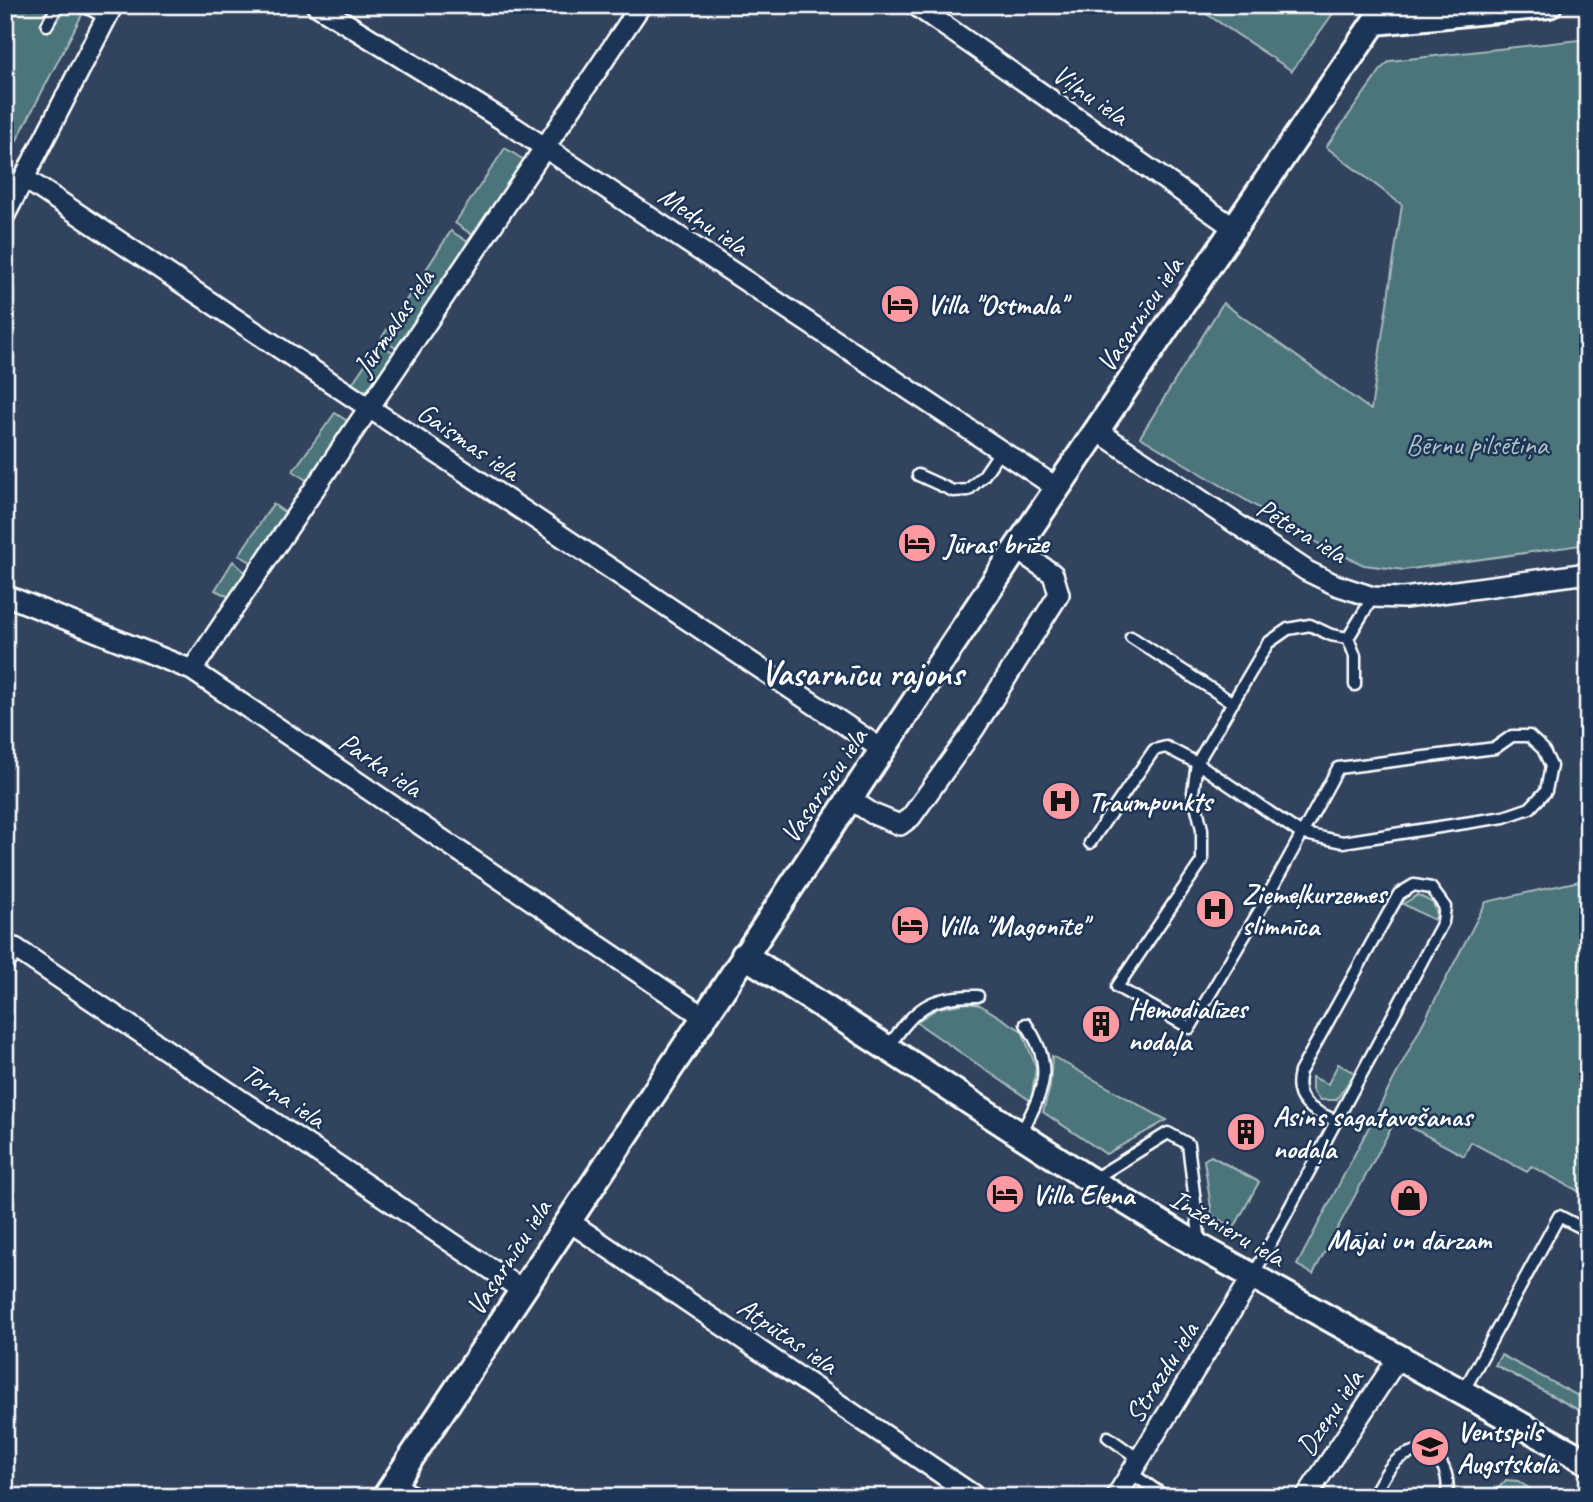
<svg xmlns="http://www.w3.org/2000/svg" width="1593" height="1502" font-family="Caveat,sans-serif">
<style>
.green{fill:#4c757a;stroke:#a6babc;stroke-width:2}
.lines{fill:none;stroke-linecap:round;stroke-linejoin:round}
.service-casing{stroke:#fff;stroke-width:15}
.minor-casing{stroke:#fff;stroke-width:24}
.tertiary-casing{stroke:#fff;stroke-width:30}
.service{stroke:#1d3557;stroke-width:10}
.minor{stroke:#1d3557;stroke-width:19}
.tertiary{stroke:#1d3557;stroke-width:24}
.labels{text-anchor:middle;stroke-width:5;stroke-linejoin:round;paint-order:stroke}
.street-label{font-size:28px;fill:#fff;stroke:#1d3557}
.poi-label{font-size:28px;font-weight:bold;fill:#fff;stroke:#1d3557;text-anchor:start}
.park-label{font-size:28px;fill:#aec1c3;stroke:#1d3557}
.district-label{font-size:35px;font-weight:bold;fill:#fff;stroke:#1d3557}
</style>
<rect width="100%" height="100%" fill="#32435e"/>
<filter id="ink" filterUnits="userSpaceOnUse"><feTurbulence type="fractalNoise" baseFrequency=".0143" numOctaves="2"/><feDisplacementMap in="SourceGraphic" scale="14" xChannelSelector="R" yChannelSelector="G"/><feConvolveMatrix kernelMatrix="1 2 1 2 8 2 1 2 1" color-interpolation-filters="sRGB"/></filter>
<g filter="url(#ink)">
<path class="green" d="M 5,5 L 87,5 L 5,163 Z
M 1193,5 L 1339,5 L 1292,71 Z
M 1588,39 L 1588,544 L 1404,570 L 1364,565 L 1321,545 L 1140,437 L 1223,303 L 1371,410 L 1402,205 L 1326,147 L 1383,67 L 1390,61 Z
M 505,148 L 524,160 L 474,236 L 455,223 Z
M 451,231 L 468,242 L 399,350 L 381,339 Z
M 379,344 L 393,352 L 395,357 L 371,390 L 357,390 L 351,385 Z
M 335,413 L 349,422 L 309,482 L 293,471 Z
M 273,504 L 287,514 L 254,564 L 239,555 Z
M 233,561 L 247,574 L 229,597 L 215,590 Z
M 1588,879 L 1588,1196 L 1531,1166 L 1527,1172 L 1471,1142 L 1464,1156 L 1396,1119 L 1313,1274 L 1297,1265 L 1486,902 Z
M 1418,895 L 1433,903 L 1437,914 L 1434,920 L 1403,904 Z
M 967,1003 L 980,1005 L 1022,1031 L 1036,1067 L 1031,1101 L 916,1022 L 938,1008 Z
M 1052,1056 L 1159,1116 L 1167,1120 L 1106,1154 L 1043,1112 L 1050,1087 Z
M 1338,1064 L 1355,1073 L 1336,1100 L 1320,1100 L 1312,1090 L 1312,1077 L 1328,1084 Z
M 1211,1156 L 1259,1182 L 1234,1228 L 1212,1215 L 1204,1160 Z
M 1501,1355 L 1588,1401 L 1588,1415 L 1495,1365 Z
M 1506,1480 L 1518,1481 L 1542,1497 L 1490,1497 Z"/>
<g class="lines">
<g class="service-casing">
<path id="service" d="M 81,5 L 107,18
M 47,25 L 58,5
M 918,475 L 953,491 L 968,490 L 984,475 L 1001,450
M 1131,637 L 1233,703
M 1348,638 L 1355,656 L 1355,685
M 1090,843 L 1154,750 L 1166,747 L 1197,763 L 1193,792 L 1202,829 L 1202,861 L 1117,987 L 1190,1028 L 1264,903 L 1338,768 L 1495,748 L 1512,736 L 1529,736 L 1543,749 L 1551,766 L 1546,791 L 1530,808 L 1504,817 L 1343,842 L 1300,833 L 1197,763 L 1268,643 L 1288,629 L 1310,625 L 1331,635 L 1348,638 L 1373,597
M 888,1047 C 916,1008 929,995 978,996
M 1020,1135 C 1043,1092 1056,1067 1026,1024
M 1092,1180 L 1168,1133 L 1188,1144 L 1200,1243
M 1253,1276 C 1317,1158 1380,1040 1443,922 L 1445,907 L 1431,888 L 1414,885 L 1399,894 L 1300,1072 C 1292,1102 1313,1111 1337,1121
M 1463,1392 L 1559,1216 L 1588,1231
M 1108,1437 L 1139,1459
M 1131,1473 L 1166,1497
M 1372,1497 C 1381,1483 1389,1462 1405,1455 C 1435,1440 1453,1472 1446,1497"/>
</g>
<g class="minor-casing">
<path id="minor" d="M 316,5 L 514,127 L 1057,488
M 915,5 L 1234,228
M 24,178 L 883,750
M 5,215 L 113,5
M 1096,430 L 1307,571 L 1336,585 L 1373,597 L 1404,598 L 1588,573
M 5,595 L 192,670 L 704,1017
M 192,670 L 641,5
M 850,799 L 873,814 L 900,825 L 911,817 L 974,729 L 1059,594 L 1053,574 L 1016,549
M 5,962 L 15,948 L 522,1290
M 567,1220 L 976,1497
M 394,1484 L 413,1497
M 1116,1497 L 1253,1276
M 1306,1497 L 1398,1358"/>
</g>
<g class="tertiary-casing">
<path id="tertiary" d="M 1375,22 L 1549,5
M 744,955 L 1087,1178 L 1200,1247 L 1588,1462
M 385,1497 L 1016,549 L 1386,5"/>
</g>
<use href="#service" class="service"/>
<use href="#minor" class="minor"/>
<use href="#tertiary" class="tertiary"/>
</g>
</g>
<defs>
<g id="hotel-disc" transform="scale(2.0125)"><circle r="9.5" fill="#ff9aa2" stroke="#1d3557"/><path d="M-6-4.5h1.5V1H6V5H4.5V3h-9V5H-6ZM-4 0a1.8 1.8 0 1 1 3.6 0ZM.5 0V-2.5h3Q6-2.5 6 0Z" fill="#111"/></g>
<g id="hospital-disc" transform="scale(2.0125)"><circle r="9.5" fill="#ff9aa2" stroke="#1d3557"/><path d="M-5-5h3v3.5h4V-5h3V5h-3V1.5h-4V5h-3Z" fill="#111"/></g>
<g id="building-disc" transform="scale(2.0125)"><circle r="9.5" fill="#ff9aa2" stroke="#1d3557"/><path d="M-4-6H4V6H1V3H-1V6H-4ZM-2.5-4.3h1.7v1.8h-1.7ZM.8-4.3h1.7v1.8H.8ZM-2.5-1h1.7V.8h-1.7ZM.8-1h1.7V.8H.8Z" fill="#111"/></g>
<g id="shop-disc" transform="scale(2.0125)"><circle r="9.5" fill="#ff9aa2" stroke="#1d3557"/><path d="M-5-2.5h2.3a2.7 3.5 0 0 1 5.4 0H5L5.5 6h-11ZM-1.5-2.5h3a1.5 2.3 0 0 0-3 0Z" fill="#111"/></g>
<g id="university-disc" transform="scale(2.0125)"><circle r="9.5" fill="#ff9aa2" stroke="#1d3557"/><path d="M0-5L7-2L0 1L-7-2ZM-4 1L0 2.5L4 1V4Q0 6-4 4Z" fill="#111"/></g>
</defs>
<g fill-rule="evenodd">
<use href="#hotel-disc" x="900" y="304"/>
<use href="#hotel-disc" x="917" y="543"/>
<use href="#hospital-disc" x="1061" y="801"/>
<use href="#hospital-disc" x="1215" y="909"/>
<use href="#hotel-disc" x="910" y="925"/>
<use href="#building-disc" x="1101" y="1024"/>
<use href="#building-disc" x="1246" y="1132"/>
<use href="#hotel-disc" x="1005" y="1194"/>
<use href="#shop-disc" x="1409" y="1198"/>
<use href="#university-disc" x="1430" y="1447"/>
</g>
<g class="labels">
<g class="street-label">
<text transform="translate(1091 94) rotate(35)" y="10">Viļņu iela</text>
<text transform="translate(704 220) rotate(34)" y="10">Medņu iela</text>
<text transform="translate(1139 314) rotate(-56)" y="10">Vasarnīcu iela</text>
<text transform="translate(393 322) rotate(-56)" y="10">Jūrmalas iela</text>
<text transform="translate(469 441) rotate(34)" y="10">Gaismas iela</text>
<text transform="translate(1302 530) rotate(31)" y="10">Pētera iela</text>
<text transform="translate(381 764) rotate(34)" y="10">Parka iela</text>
<text transform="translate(823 785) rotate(-56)" y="10">Vasarnīcu iela</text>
<text transform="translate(284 1095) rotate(34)" y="10">Torņa iela</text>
<text transform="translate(1228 1227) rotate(30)" y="10">Inženieru iela</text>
<text transform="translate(508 1257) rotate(-57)" y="10">Vasarnīcu iela</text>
<text transform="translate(788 1335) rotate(34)" y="10">Atpūtas iela</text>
<text transform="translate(1161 1372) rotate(-58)" y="10">Strazdu iela</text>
<text transform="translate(1329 1412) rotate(-56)" y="10">Dzeņu iela</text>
</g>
<g class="poi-label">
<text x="927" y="314">Villa "Ostmala"</text>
<text x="944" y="553">Jūras brīze</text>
<text x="1088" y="811">Traumpunkts</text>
<text x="1242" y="903">Ziemeļkurzemes<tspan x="1242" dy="32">slimnīca</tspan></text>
<text x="937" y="935">Villa "Magonīte"</text>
<text x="1128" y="1018">Hemodialīzes<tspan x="1128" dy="32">nodaļa</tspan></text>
<text x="1273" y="1126">Asins sagatavošanas<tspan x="1273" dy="32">nodaļa</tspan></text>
<text x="1032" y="1204">Villa Elena</text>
<text x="1409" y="1249" text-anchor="middle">Mājai un dārzam</text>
<text x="1457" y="1441">Ventspils<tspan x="1457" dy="32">Augstskola</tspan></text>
</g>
<g class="park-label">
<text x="1477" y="454">Bērnu pilsētiņa</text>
</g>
<g class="district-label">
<text x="862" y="685">Vasarnīcu rajons</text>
</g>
</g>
<rect width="1593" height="1502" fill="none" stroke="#1d3557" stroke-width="28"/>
<rect x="14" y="14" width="1565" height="1474" fill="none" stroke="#fff" stroke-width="2.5" filter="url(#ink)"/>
</svg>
